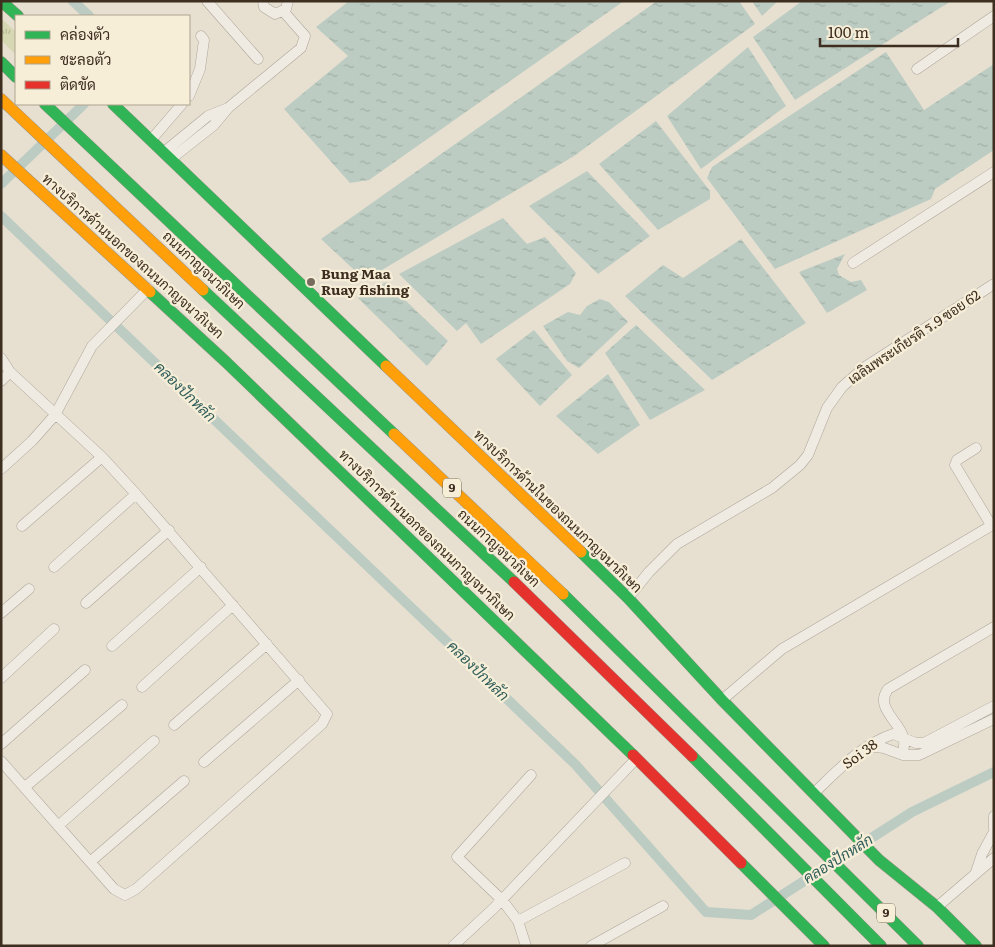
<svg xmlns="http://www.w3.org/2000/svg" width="995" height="947" font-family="Literata,Sarabun,serif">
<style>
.grass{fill:url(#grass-tufts)}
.water{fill:url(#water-ripples)}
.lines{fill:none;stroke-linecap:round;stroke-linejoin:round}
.canal{stroke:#bcccc2;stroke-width:10}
.street-casing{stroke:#ada599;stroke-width:11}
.fast-casing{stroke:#9c958a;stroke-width:12}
.slow-casing{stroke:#9c958a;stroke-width:12}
.jam-casing{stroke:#9c958a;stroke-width:12}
.street{stroke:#efebe3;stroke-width:10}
.fast{stroke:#30b455;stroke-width:11}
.slow{stroke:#ff9f0a;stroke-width:11}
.jam{stroke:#e5322d;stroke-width:11}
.poi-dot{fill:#786c5e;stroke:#f7eed8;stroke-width:2}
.labels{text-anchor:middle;stroke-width:4.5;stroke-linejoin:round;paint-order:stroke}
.shield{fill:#f7eed8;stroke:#756857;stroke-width:1}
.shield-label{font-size:12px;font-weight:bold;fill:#3d2e20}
.street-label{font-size:14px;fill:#3d2e20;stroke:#f7eed8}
.poi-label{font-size:14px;font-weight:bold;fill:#3d2e20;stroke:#f7eed8;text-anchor:start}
.water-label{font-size:15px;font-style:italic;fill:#2f5d5a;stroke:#f7eed8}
</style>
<defs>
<pattern id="grass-tufts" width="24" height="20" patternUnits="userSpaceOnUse" patternTransform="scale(1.25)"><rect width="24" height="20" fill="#d6d7b3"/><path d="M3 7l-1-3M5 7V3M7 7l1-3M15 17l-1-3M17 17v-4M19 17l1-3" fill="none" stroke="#b9b99a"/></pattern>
<pattern id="water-ripples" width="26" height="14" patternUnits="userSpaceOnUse" patternTransform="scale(1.25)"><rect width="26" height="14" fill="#bcccc2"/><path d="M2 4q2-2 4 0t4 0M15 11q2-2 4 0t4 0" fill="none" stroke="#a2b0a6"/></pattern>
</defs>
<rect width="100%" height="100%" fill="#e7e0d1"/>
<path class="grass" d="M 1,18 L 16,32 L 16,55 L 1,40 Z"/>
<path class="water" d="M 349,1 L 624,1 L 369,180 L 350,183 L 284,109 L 348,56 L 316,27 Z
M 657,1 L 739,1 L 755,24 L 574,156 L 365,280 L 321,239 Z
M 752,1 L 778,1 L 762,16 Z
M 802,1 L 951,1 L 795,100 L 753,37 Z
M 748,47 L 786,106 L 701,169 L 667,116 Z
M 886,52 L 924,110 L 994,64 L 994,150 L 935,189 L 931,199 L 775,269 L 707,178 L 712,167 Z
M 656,121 L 710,191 L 710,199 L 658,230 L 599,164 Z
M 587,171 L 650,236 L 598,274 L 529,206 Z
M 503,218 L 527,244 L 545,237 L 576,273 L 570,284 L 481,344 L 466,323 L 457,331 L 399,274 Z
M 741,239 L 806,323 L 712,380 L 625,296 L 663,265 L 683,278 Z
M 845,254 L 837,269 L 839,275 L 851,282 L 861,280 L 867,290 L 827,313 L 799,272 Z
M 386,282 L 448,341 L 427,366 L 358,298 Z
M 600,299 L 609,302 L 628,322 L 579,368 L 567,361 L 543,326 L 568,312 L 580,315 L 587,306 Z
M 636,325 L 705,390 L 650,420 L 605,353 Z
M 534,330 L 572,375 L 540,406 L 496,359 Z
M 608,374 L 640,425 L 598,454 L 556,416 Z"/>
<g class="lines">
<path class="canal" d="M 73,1 L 89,16
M 1,184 L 84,104
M 1,216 L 575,764 L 706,912 L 751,915 L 912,812 L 994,772"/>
<g class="street-casing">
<path id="street" d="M 207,1 L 258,59
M 263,1 L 264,7 L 275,14 L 286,9 L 288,1
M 917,69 L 994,16
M 189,96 L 200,69 L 204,40 L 201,36
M 151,140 L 182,104
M 164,152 L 208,116 L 228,108
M 171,159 L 214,125 L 228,108 L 301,48 L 305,36 L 283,11
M 853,263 L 994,172
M 1,358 L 10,372 L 102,457 L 136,494 L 327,714 L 322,724 L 136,889 L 125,895 L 114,889 L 1,761
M 1,381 L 10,372
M 976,448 L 957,460 L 955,465 L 991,525
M 1,469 L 32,441 L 55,415 L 92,346 L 148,289
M 22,526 L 102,457
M 54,567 L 136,494
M 628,598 L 649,572 L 677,544 L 772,488 L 800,465 L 808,455 L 827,408 L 842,387 L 865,367 L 994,284
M 86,603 L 169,530
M 1,613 L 29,589
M 112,646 L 201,567
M 1,678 L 54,629
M 142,687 L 233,605
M 722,700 L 782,649 L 994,524
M 174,725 L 267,644
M 1,744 L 85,670
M 868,746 L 884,748 L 903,755 L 919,755 L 994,719
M 903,755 C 903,751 905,743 904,739 C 900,721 874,708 888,689 L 994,627
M 204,762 L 299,680
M 25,787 L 122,705
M 814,793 C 838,770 861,745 893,734 L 916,743 L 924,743 L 994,706
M 994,816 L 994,828
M 58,826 L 154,741
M 90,862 L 184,781
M 976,872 L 982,854 L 994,832
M 937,907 L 994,858
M 518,921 L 625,863
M 453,946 L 494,908 L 636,759
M 526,946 L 518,921 L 502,900 L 457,857 L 531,775
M 591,946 L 663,906"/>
</g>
<g class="fast-casing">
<path id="fast" d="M 1,1 L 18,16
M 1,62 L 16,77
M 45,104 L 394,434
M 113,104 L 386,366
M 203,290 L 514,582
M 150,292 L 226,362 L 633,755
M 581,552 L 628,598 L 722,700 L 879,860 L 937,907 L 976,946
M 563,594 L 918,946
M 692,756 L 881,946
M 741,863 L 824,946"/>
</g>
<g class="slow-casing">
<path id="slow" d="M 1,99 L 203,290
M 1,155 L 150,292
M 386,366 L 581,552
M 394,434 L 563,594"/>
</g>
<g class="jam-casing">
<path id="jam" d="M 514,582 L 692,756
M 633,755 L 741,863"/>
</g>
<use href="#street" class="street"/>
<use href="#fast" class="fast"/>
<use href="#slow" class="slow"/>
<use href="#jam" class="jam"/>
</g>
<circle class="poi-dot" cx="311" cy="282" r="5"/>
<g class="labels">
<g class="shield">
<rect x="443" y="478.5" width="18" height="19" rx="4"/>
<rect x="877" y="903.5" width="18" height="19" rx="4"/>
</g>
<g class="shield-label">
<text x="452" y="492">9</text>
<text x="886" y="917">9</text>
</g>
<g class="street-label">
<text transform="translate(133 256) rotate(42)" y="5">ทางบริการด้านนอกของถนนกาญจนาภิเษก</text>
<text transform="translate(204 270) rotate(43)" y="5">ถนนกาญจนาภิเษก</text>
<text transform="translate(914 337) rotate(-34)" y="5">เฉลิมพระเกียรติ ร.9 ซอย 62</text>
<text transform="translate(558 511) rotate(44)" y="5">ทางบริการด้านในของถนนกาญจนาภิเษก</text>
<text transform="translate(427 535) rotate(44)" y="5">ทางบริการด้านนอกของถนนกาญจนาภิเษก</text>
<text transform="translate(499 548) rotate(43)" y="5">ถนนกาญจนาภิเษก</text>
<text transform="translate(860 754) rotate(-36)" y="5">Soi 38</text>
</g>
<g class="poi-label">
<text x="321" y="279">Bung Maa<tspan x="321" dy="16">Ruay fishing</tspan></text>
</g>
<g class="water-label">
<text transform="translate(185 392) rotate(44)" y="5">คลองปักหลัก</text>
<text transform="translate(478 671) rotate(44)" y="5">คลองปักหลัก</text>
<text transform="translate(838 859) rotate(-32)" y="5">คลองปักหลัก</text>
</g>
</g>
<rect width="995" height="947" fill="none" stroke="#3d2e20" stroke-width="5"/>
<rect x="15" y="15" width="175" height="90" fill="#f7eed8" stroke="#ada18e"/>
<rect x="25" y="31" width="25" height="8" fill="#30b455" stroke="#ada18e"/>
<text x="60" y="40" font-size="15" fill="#3d2e20">คล่องตัว</text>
<rect x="25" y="56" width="25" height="8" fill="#ff9f0a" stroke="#ada18e"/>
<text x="60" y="65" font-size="15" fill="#3d2e20">ชะลอตัว</text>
<rect x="25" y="81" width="25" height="8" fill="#e5322d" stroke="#ada18e"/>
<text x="60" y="90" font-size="15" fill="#3d2e20">ติดขัด</text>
<path d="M820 38v8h138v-8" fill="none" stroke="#3d2e20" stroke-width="2.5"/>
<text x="828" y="38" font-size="15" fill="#3d2e20" stroke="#f7eed8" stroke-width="4" paint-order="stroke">100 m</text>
</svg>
